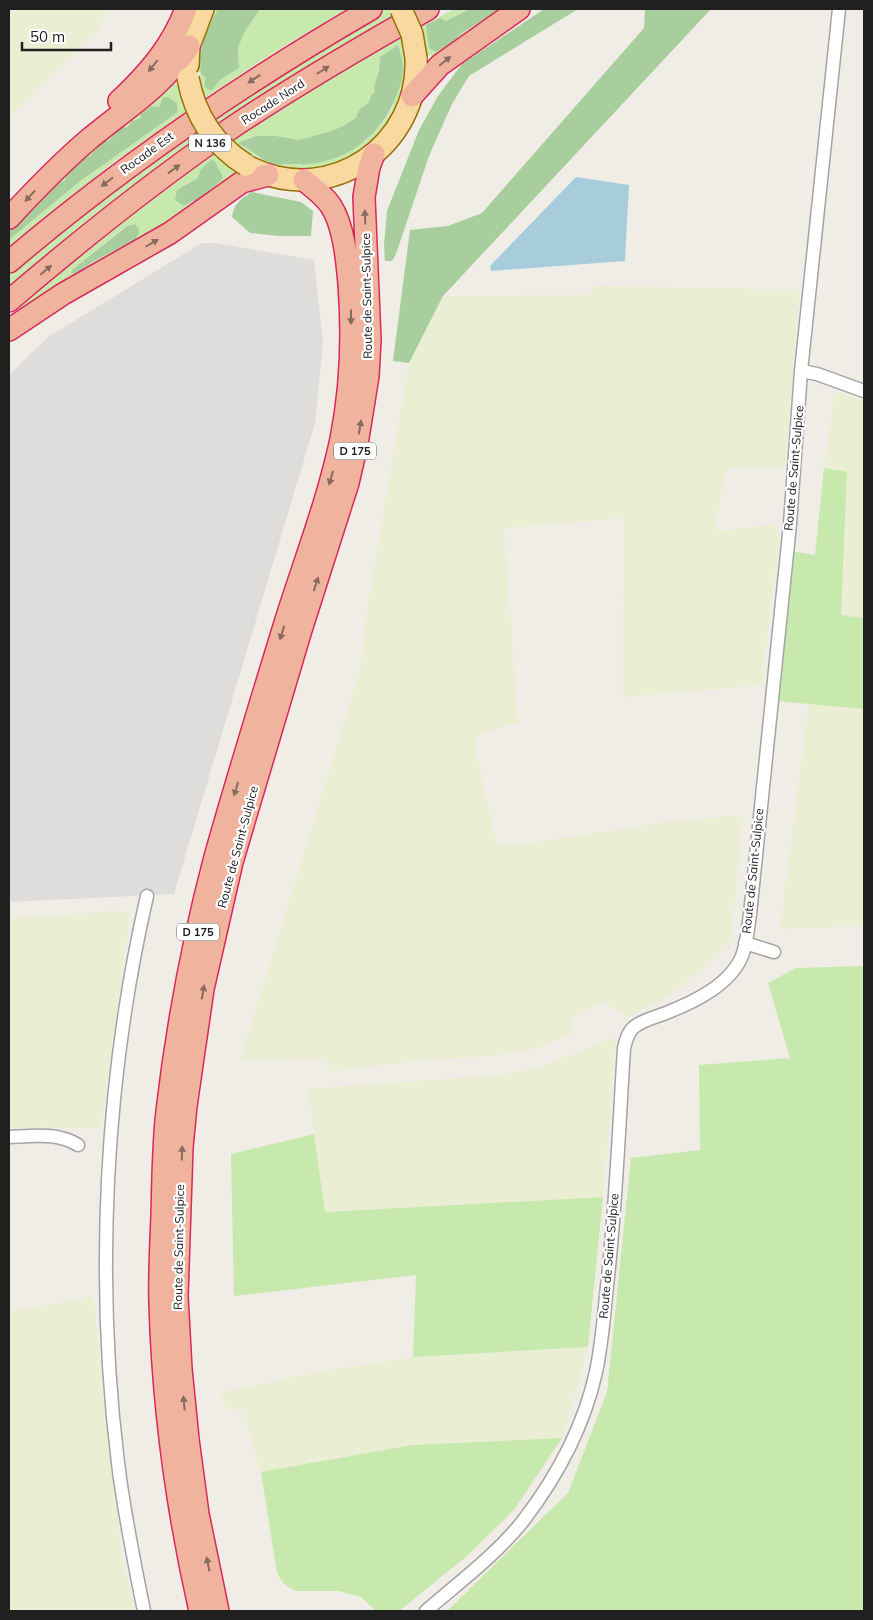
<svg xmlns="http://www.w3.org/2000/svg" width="873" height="1620" font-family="Mulish,sans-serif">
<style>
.residential{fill:#dedddc}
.farmland{fill:#eaeed2}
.grass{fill:#c7e9ad;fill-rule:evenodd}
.forest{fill:#a7ce9c}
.water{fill:#a7cddd}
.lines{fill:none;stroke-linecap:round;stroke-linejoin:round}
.minor-casing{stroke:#a4a4a4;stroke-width:15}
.primary-casing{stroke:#987003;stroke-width:24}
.trunk-casing{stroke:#d8295a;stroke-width:24}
.minor{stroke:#fff;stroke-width:12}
.primary{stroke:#fad9a1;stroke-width:21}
.trunk{stroke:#f0b49e;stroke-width:21}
.primary-bridge-casing{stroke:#987003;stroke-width:24;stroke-linecap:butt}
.primary-bridge{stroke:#fad9a1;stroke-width:21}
.oneway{fill:#886a5f}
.labels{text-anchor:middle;stroke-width:4.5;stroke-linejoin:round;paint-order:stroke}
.shield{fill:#fff;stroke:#636363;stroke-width:1}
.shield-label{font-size:11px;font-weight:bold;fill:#202020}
.street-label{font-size:12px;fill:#202020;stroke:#fff}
</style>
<rect width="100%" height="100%" fill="#f0ede6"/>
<path class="residential" d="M 202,243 L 215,243 L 314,260 L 323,343 L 315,423 L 174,894 L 9,902 L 9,375 L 48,337 Z"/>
<path class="farmland" d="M 9,9 L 106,9 L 105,16 L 98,30 L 9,118 Z
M 595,286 L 799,290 L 785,468 L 726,469 L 715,531 L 772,525 L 780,533 L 761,685 L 623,697 L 624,518 L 504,528 L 518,723 L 480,734 L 476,740 L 476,752 L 497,845 L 524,844 L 667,822 L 729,816 L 743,816 L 731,939 L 706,965 L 678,989 L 653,1005 L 626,1017 L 606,1002 L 595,1005 L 572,1019 L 571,1034 L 533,1049 L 501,1055 L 413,1061 L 330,1072 L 325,1058 L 240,1061 L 360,671 L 367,610 L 409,363 L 443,296 L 591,295 Z
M 835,392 L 864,401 L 864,618 L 841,615 L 847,472 L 824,468 Z
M 809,703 L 864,709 L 864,926 L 780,929 Z
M 113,911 L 130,913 L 101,1128 L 38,1127 L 9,1129 L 9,919 Z
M 616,1037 L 603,1197 L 325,1212 L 308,1089 L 500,1075 L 540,1067 Z
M 93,1296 L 121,1551 L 134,1611 L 9,1611 L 9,1312 Z
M 588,1347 L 562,1438 L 412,1445 L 261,1472 L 244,1413 L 226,1406 L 220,1393 L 313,1373 L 413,1357 Z"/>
<path class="grass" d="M 213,9 L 218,9 C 207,26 201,46 200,67 L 220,80 L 239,68 L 238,48 L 244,33 L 260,9 L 347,9 L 268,56 L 205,98 L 199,71 L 196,70 C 197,49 204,28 213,9 Z
M 387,9 L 389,9 L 394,18 L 219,127 L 212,117 L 322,47 Z
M 454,9 L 470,9 L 446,21 L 451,44 L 463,32 L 502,9 L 457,42 L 432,56 L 427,54 L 422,26 Z
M 402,37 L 409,70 L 393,118 L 368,148 L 330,168 L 293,171 L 253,158 L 232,141 L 335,76 ZM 398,46 L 403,66 L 402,78 L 392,109 L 382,124 L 367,140 L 330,160 L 308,164 L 295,163 L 285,165 L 261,160 L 240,142 L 256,136 L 276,136 L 299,140 L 331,131 L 343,126 L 356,118 L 359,110 L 369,102 L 371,95 L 375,92 L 374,86 L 379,71 L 380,57 Z
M 170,82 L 177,84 L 185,112 L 114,162 L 9,246 L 9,240 L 79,182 L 178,112 L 177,103 L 168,97 C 163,100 161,104 157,108 C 150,113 140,116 133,121 C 124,126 118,135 109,140 C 104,143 106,139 102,143 C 98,147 94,153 89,157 C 78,164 69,168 65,181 L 36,196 Z
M 194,130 L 201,140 L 9,291 L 9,272 L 65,225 Z
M 213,155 L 234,171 L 235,174 L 204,200 L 9,324 L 9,317 C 74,260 142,206 213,155 ZM 211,160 L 218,168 L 220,184 L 206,192 L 199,200 L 190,202 L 177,190 L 198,178 L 200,170 ZM 135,224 L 135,240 L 92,262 L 79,274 L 73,269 L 126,226 Z
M 824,468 L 847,472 L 841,615 L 864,618 L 864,709 L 776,701 L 791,551 L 815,555 Z
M 864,966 L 864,1611 L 447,1611 L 568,1493 L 607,1392 L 631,1158 L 700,1150 L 699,1065 L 790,1058 L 768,983 L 796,968 Z
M 314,1134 L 325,1212 L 603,1197 L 588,1347 L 413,1357 L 416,1275 L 234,1296 L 231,1154 Z
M 562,1438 L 514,1510 L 467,1556 L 399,1611 L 376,1611 L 361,1597 L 339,1591 L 295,1591 L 283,1583 L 277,1573 L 261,1472 L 412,1445 Z"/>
<path class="forest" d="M 218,9 L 260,9 L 244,33 L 238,48 L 239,68 L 220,80 L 212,90 L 207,89 L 204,85 L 206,78 L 201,74 C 197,52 207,27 218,9 Z
M 470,9 L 502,9 L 463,32 L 451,44 L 436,52 L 429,48 L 426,25 L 440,18 L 446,21 Z
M 544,9 L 578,9 L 469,76 L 452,104 L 429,156 L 396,254 L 392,261 L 385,261 L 384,245 L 387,211 L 419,130 L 438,96 L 462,64 Z
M 645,9 L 711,9 L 443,296 L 409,363 L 393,361 L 410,230 L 448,226 L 482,213 L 644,28 Z
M 398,45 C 400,52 403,60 403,68 C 403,78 400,88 396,97 C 382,134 349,160 310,164 C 305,165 299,163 294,164 C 288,164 282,165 275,164 C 260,162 253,149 239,144 L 240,142 L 256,136 L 276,136 L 299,140 L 331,131 L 343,126 L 356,118 L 359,110 L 369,102 L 371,95 L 375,92 L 374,86 L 379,71 L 380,57 Z
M 163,97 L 168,97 L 177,103 L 178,112 L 79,182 L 9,240 L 9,227 L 57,182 L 65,181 L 66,175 L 73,167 L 81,160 L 90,156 L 103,141 L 108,141 L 121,128 L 127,127 L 132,121 L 140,118 L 141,114 L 151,106 L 159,107 Z
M 211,160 L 215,161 C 217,168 221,171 223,177 C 218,187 207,189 202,199 L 190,202 L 184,206 L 175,200 L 177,190 L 198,178 L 200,170 Z
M 252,192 L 301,202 L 313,211 L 311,236 L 279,236 L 250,233 L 232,217 C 233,204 242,198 252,192 Z
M 135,224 L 139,229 L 139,233 L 135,240 L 92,262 L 79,274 L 71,273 L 73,269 L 127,226 Z"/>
<path class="water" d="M 576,177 L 629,185 L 625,261 L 491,271 L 490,266 Z"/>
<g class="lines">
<g class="minor-casing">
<path id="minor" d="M 801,371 L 817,374 L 864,391
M 745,943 L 774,952
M 9,1137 C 32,1136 57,1132 78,1145
M 144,1611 C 134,1562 124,1513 118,1463 C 95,1276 105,1079 147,896
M 426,1611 C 458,1583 496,1555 523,1521 C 556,1478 584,1426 596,1372 C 602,1344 604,1315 607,1286 C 616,1207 619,1127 624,1048 C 626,1040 628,1032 634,1027 C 643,1020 656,1017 666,1013 C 694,1002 730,985 742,956 C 747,943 748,928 750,914 L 790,524 L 801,371 L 839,9"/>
</g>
<g class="primary-casing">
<path id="primary" d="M 188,65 L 189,46 L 203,9
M 251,168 C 331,207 420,145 416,58"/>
</g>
<g class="trunk-casing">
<path id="trunk" d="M 412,96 L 440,65 L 519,9
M 119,101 C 148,74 172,46 186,9
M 9,218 C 34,191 60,164 88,140 C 124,110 164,86 189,46
M 9,262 C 122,166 243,83 371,9
M 9,301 C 78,242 149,185 224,133 C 290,88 359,48 428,9
M 9,330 L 63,294 L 170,233 L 242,182 L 268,175
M 200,1611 C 177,1510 163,1407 160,1304 C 159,1274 161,1244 162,1215 C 163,1180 163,1146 167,1111 C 177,1026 193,940 215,857 C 237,779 261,701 285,623 C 304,562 328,501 341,439 C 351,388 353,336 349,284 C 347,261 344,226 331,206 C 324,195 313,188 304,180
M 218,1611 L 198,1514 L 188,1439 L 181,1369 L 177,1296 L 182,1147 L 186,1106 L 203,989 L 232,862 L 301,630 L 348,483 L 357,444 L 368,376 L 370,340 L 364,197 L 369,167 L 374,154"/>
</g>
<use href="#minor" class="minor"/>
<use href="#primary" class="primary"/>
<use href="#trunk" class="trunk"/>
<g class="primary-bridge-casing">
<path id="primary-bridge" d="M 401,9 L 412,34 L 416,58
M 188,78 C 195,116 214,145 246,165"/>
</g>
<use href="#primary-bridge" class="primary-bridge"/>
</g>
<defs><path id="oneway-solid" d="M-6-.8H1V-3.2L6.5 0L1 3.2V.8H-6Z" transform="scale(1.25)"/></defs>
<g class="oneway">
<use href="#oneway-solid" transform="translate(445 61) rotate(-39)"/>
<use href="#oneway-solid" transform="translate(153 66) rotate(129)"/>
<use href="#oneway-solid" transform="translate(323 70) rotate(-32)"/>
<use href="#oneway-solid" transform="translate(254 79) rotate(147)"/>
<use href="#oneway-solid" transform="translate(174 169) rotate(-36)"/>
<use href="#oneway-solid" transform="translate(107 182) rotate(143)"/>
<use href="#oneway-solid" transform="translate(30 196) rotate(133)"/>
<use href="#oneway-solid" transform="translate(365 217) rotate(-92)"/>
<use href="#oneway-solid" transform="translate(152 243) rotate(-30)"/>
<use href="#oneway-solid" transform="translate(46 270) rotate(-40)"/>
<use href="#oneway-solid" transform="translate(351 317) rotate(90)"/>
<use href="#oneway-solid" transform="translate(360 427) rotate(-81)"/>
<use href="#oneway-solid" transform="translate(331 478) rotate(106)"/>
<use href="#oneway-solid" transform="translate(316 584) rotate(-72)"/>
<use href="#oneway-solid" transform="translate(282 633) rotate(107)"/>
<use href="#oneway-solid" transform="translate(236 789) rotate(107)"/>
<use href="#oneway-solid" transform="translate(203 992) rotate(-80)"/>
<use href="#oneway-solid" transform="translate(182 1153) rotate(-88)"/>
<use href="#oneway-solid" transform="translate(184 1403) rotate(-95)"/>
<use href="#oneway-solid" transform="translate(208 1564) rotate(-101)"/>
</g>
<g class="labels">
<g class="shield">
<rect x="189" y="134.5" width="42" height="17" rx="4"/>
<rect x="334" y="442.5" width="42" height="17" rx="4"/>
<rect x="177" y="923.5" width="42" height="17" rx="4"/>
</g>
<g class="shield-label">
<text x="210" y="147">N 136</text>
<text x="355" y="455">D 175</text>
<text x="198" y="936">D 175</text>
</g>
<g class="street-label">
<text transform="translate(273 102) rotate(-33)" y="4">Rocade Nord</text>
<text transform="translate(147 153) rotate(-36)" y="4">Rocade Est</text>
<text transform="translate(367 296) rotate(-91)" y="4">Route de Saint-Sulpice</text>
<text transform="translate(794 468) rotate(-85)" y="4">Route de Saint-Sulpice</text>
<text transform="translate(238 847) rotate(-75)" y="4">Route de Saint-Sulpice</text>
<text transform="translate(753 871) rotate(-84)" y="4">Route de Saint-Sulpice</text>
<text transform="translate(179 1247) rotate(-89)" y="4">Route de Saint-Sulpice</text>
<text transform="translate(609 1256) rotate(-85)" y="4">Route de Saint-Sulpice</text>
</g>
</g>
<rect width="873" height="1620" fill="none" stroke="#202020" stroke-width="20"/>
<path d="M22 42v8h89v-8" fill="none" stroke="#202020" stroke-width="2.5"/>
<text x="30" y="42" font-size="15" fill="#202020" stroke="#ffffff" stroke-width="4" paint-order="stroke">50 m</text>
</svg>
